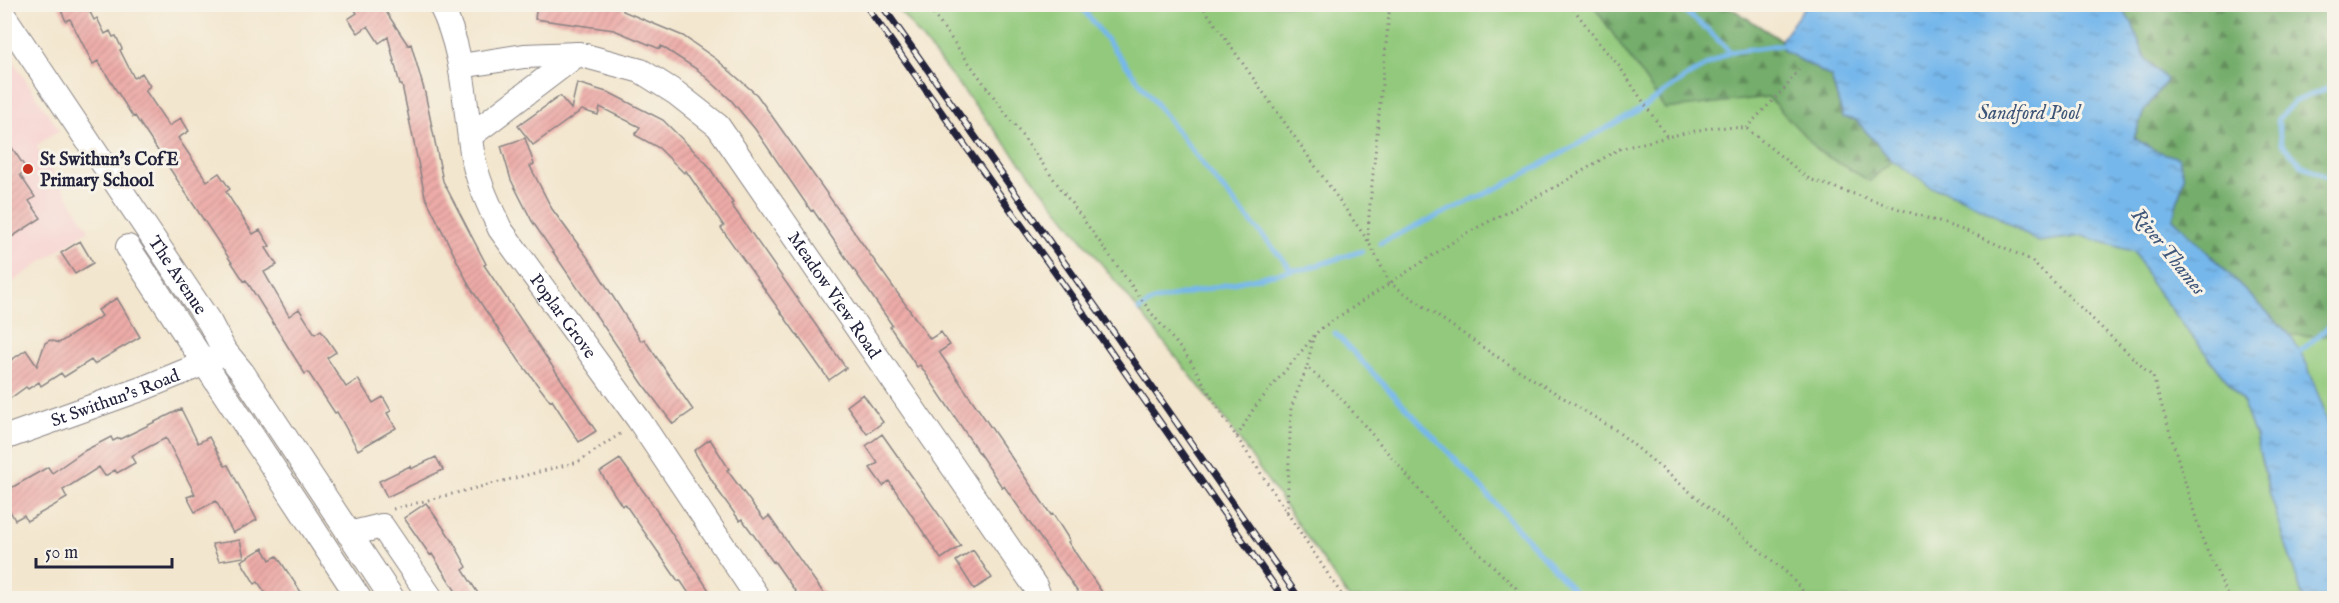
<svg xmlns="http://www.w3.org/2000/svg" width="2339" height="603" font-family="'IM FELL English',serif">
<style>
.built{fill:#f7d0cf}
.grass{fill:#92c97c;stroke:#5a765c;stroke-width:1.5}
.forest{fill:url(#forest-firs);stroke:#4c6854;stroke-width:1.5}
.water{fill:url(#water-ripples);stroke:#4c6c93;stroke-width:1.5}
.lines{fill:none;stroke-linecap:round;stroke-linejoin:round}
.stream{stroke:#76b7eb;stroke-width:5}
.building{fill:url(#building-hatch)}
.minor-casing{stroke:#8a8484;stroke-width:26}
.path{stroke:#8a8484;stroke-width:3;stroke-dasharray:1.5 4.5;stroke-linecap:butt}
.minor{stroke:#fff;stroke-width:24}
.rail-casing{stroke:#22223b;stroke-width:7}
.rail{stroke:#f7f3e8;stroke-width:4.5;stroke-dasharray:14;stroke-linecap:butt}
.poi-dot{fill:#c8321e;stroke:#f7f3e8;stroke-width:2}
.labels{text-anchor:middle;stroke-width:6;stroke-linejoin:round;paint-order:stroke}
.poi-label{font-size:18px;font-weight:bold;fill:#22223b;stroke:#f7f3e8;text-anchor:start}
.street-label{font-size:18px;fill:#22223b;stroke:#f7f3e8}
.water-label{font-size:20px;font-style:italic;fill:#3f5679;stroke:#f7f3e8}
</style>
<defs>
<pattern id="forest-firs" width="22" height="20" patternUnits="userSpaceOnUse" patternTransform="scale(1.5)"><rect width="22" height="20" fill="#75ad6c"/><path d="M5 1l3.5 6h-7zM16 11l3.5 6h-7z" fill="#608c5a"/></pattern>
<pattern id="water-ripples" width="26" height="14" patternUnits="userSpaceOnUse" patternTransform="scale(1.5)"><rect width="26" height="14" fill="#76b7eb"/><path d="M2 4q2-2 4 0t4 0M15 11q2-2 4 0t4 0" fill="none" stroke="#6094c0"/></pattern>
<pattern id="building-hatch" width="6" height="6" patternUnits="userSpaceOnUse" patternTransform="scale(1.5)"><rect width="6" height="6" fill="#edaca8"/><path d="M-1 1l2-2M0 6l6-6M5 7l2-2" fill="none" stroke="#cb9492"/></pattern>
</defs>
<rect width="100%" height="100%" fill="#f7f3e8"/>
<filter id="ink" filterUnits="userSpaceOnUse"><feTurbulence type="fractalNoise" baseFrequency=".0167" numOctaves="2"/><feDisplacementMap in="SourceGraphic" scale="12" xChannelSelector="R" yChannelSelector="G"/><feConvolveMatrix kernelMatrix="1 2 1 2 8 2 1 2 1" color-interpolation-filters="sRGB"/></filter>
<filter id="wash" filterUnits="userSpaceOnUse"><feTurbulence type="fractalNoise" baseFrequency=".008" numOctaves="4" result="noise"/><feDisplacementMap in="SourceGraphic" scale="24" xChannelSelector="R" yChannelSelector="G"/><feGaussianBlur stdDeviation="1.35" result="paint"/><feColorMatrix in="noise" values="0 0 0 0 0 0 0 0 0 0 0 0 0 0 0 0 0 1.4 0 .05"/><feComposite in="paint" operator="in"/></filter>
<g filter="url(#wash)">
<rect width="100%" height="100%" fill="#f3e6ce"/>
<path class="built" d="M 13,61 L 59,130 L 36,146 L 89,230 L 5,287 L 4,66 Z"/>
<path class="grass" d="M 895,5 L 1726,5 L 1781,40 L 1783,50 L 1931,187 L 1956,195 L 1992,213 L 2038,242 L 2082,236 L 2135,252 L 2151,283 L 2242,400 L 2255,435 L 2270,494 L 2303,598 L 1349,598 L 1222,415 Z
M 2334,330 L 2334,449 C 2325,408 2311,371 2290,335 L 2324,336 Z"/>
<path class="forest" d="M 1593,5 L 1726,5 L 1781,40 L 1783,50 L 1831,77 L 1843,117 L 1856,120 L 1892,161 L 1870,181 L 1821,153 L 1768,97 L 1665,109 Z
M 2118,5 L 2334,5 L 2334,330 L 2324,336 L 2290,335 L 2173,218 L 2184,177 L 2179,159 L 2154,150 L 2134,139 L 2144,111 L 2167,80 L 2145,58 L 2132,23 Z"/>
<path class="water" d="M 1806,5 L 2118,5 L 2132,23 L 2145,58 L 2167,80 L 2144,111 L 2134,138 L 2154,150 L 2179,158 L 2184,177 L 2173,218 L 2290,335 L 2307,364 L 2327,419 L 2334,449 L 2334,598 L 2303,598 L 2270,494 L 2255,435 L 2242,400 L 2151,283 L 2135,252 L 2082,236 L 2038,242 L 1992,213 L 1956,195 L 1931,187 L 1892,161 L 1856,120 L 1843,117 L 1831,77 L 1783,50 L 1781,40 Z"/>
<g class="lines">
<path class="stream" d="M 1079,4 L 1212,176 L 1292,270
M 1675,4 L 1707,29 L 1730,52
M 2317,4 L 2334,14
M 2334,86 L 2295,101 L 2278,119 L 2281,143 L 2302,165 L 2334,181
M 1380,243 L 1508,183 L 1639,110 L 1688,76 L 1730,52 L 1787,44
M 1139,310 L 1153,301 L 1292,270 L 1305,269 L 1362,251
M 1335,333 L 1468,473 L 1580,598
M 2295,356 L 2334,322"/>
</g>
<g id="blocks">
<path class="building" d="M 58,4 L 100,4 L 89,10 L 94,20 L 97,18 L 105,34 L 110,31 L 113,37 L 116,36 L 122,49 L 120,50 L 134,78 L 142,73 L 150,86 L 145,90 L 169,126 L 181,118 L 189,131 L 178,138 L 207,181 L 219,173 L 230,189 L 226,192 L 253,234 L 260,230 L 270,246 L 266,248 L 277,265 L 264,272 L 289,316 L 299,309 L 315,334 L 321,330 L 336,352 L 327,358 L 346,387 L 358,379 L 373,403 L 383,397 L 391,411 L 387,413 L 396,428 L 358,450 L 337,412 L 335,413 L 308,372 L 305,374 L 246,280 L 244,281 L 135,116 L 133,117 L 98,61 L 93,64 L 70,19 L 66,21 Z
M 351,4 L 381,4 L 408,45 L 411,44 L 425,93 L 443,181 L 486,264 L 484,265 L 596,431 L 579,442 L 552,400 L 550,401 L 520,362 L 470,287 L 425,196 L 402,85 L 400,85 L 388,37 L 379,43 L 368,26 L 358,33 L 348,19 L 357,13 Z
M 537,4 L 597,4 L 623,8 L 623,11 L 683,36 L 716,59 L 757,95 L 930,339 L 941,332 L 950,345 L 939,352 L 1051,515 L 1053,514 L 1070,541 L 1068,542 L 1106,598 L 1082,598 L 1004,486 L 1002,487 L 920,365 L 917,367 L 890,327 L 892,325 L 837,245 L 813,210 L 811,211 L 755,129 L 731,100 L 698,70 L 661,46 L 660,49 L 614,30 L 535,19 Z
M 577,83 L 610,93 L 663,120 L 707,164 L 733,203 L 731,204 L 846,368 L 829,380 L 721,228 L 724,226 L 686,171 L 684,173 L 659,148 L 635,135 L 640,127 L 600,107 L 598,115 L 582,110 L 533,145 L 518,126 L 560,96 L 571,109 Z
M 4,136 L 27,170 L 20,175 L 35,197 L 29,201 L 41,218 L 4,242 Z
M 525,138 L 534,164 L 530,166 L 552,209 L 591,262 L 641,341 L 644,339 L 693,410 L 673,424 L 645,387 L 532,221 L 511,180 L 501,146 Z
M 80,241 L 93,263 L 75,274 L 61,253 Z
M 117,298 L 140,337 L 94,364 L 91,360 L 64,377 L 61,373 L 41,386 L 39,382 L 28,389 L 26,387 L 4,403 L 4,365 L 26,350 L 37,366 L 45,343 L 50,340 L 59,343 L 102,316 L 98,310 Z
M 863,394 L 883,422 L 867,434 L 847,406 Z
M 181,409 L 198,443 L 209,437 L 225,466 L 228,465 L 257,520 L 233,533 L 216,501 L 195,512 L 187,497 L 195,494 L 166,438 L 131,456 L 135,463 L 117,473 L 115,470 L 105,476 L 99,467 L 63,490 L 67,498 L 27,521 L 24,515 L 15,520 L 10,511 L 4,515 L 4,492 L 48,467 L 52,473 L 84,451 L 111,437 L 113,441 L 119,438 L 120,439 Z
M 882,434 L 961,546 L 941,559 L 889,481 L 883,486 L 870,468 L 878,463 L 866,446 Z
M 710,439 L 729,469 L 727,470 L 764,520 L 769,516 L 827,598 L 800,598 L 774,561 L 773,562 L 742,519 L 740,521 L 719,492 L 694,451 Z
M 436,457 L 443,470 L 387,497 L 379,481 L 410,466 L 411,469 Z
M 620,459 L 649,499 L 714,598 L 692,598 L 680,580 L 678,581 L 625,504 L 622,506 L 600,472 Z
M 426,503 L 452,540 L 467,567 L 463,570 L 481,598 L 460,598 L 432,554 L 430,555 L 404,518 Z
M 240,540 L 244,557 L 219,561 L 212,544 Z
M 263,548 L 270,560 L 277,556 L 305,598 L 269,598 L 258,582 L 255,584 L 241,561 Z
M 973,550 L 992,578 L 974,589 L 956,561 Z"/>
</g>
</g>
<g filter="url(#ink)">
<use href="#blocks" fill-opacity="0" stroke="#8a8484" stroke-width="1.5"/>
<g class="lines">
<g class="minor-casing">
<g id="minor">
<path id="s1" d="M 440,4 C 464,50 464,102 472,152 C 476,178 489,205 500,229 L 639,420 L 758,598"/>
<path id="s2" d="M 4,16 L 210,323 L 224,350 L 242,372 L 392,598"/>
<path id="s3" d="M 461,66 L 524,56 L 578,54 L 641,71 L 676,93 L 718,126 L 1035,586 L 1040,598"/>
<path d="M 470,136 L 578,54"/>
<path d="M 128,247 L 359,598"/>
<path id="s4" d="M 4,438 L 144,388 L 205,363 L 218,355"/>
<path d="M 349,534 L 382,526 L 431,598"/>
</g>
</g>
<path class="path" d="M 926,4 L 1153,315 L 1190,360 L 1222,415 L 1344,598
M 1201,4 L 1368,241 L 1390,283 L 1491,353 L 1617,431 L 1787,573 L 1809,598
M 1570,4 L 1599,43 L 1619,66 L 1667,137 L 1713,127 L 1746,128 L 1809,179 L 1972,233 L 2031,260 L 2153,377 L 2203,541 L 2229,598
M 1746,128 L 1786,87 L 1799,69
M 1368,241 L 1369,214 L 1390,4
M 1314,335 L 1307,367 L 1342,399 L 1444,519 L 1516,588 L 1519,598
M 1237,437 L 1254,408 L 1320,329 L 1465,234 L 1557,186 L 1619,149 L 1667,137
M 393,509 L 578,462 L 623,432
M 1287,512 L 1291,408 L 1307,367
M 4,588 L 6,598"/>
<use href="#minor" class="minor"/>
<g class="rail-casing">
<path id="rail" d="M 865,4 L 1092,325 L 1283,598
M 881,4 L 1103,317 L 1299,598"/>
</g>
<use href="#rail" class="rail"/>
</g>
</g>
<circle class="poi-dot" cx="28" cy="169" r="6"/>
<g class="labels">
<g class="poi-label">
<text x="40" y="165">St Swithun's CofE<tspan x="40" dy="21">Primary School</tspan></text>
</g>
<g class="street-label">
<text dy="6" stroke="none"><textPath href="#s2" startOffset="312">The Avenue</textPath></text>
<text dy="6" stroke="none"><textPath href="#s3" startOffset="483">Meadow View Road</textPath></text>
<text dy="6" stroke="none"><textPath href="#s1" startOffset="342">Poplar Grove</textPath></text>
<text dy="6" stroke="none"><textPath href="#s4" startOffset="118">St Swithun's Road</textPath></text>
</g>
<g class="water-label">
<text x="2029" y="119">Sandford Pool</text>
<text transform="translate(2169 251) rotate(51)" y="7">River Thames</text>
</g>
</g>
<rect width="2339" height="603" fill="none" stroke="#f7f3e8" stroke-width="24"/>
<path d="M36 558v9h136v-9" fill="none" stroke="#22223b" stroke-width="3"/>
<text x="45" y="558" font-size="18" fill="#22223b" stroke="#f7f3e8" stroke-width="4.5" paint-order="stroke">50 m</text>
</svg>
